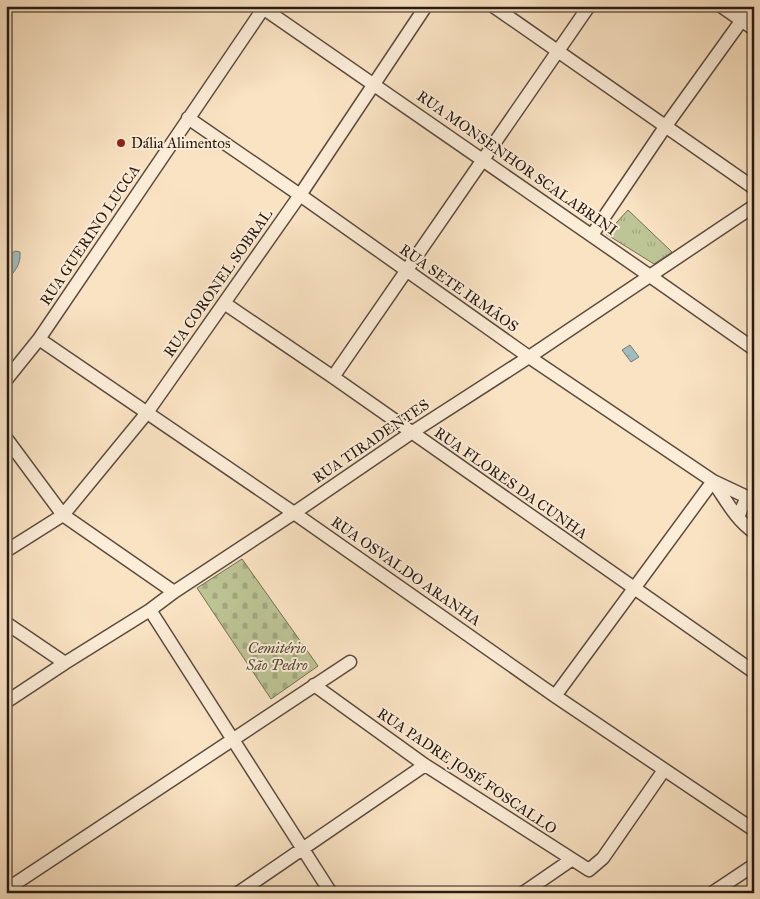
<svg xmlns="http://www.w3.org/2000/svg" width="760" height="899" font-family="'IM FELL Great Primer',serif">
<style>
.cemetery{fill:url(#cemetery-stones);stroke:#726f54}
.park{fill:url(#park-tufts);stroke:#726f54}
.water{fill:url(#water-ripples);stroke:#717b79}
.lines{fill:none;stroke-linecap:round;stroke-linejoin:round}
.minor-casing{stroke:#5c4c3f;stroke-width:15}
.minor{stroke:#fcedd8;stroke-width:12}
.poi-dot{fill:#8f2418;stroke:#fcedd8;stroke-width:2}
.labels{text-anchor:middle;stroke-width:4;stroke-linejoin:round;paint-order:stroke}
.poi-label{font-size:15px;fill:#271a13;stroke:#fcedd8;text-anchor:start}
.street-label{font-size:15px;fill:#271a13;stroke:#fcedd8}
.park-label{font-size:15px;font-style:italic;fill:#544d3a;stroke:#fcedd8}
</style>
<defs>
<pattern id="cemetery-stones" width="16" height="16" patternUnits="userSpaceOnUse" patternTransform="scale(1.25)"><rect width="16" height="16" fill="#bdc495"/><path d="M2 7V4a2 2 0 0 1 4 0v3zM10 15v-3a2 2 0 0 1 4 0v3z" fill="#a2a880"/></pattern>
<pattern id="park-tufts" width="24" height="20" patternUnits="userSpaceOnUse" patternTransform="scale(1.25)"><rect width="24" height="20" fill="#bdc495"/><path d="M3 7l-1-3M5 7V3M7 7l1-3M15 17l-1-3M17 17v-4M19 17l1-3" fill="none" stroke="#a2a880"/></pattern>
<pattern id="water-ripples" width="26" height="14" patternUnits="userSpaceOnUse" patternTransform="scale(1.25)"><rect width="26" height="14" fill="#a2bcbd"/><path d="M2 4q2-2 4 0t4 0M15 11q2-2 4 0t4 0" fill="none" stroke="#8ca1a2"/></pattern>
</defs>
<rect width="100%" height="100%" fill="#fae3c3"/>
<filter id="stains"><feTurbulence type="fractalNoise" baseFrequency=".004" numOctaves="4"/><feColorMatrix values="0 0 0 0 .2 0 0 0 0 .09 0 0 0 0 .02 0 0 0 .5 -.17"/></filter>
<radialGradient id="worn" r=".72"><stop offset=".6" stop-color="#630" stop-opacity="0"/><stop offset="1" stop-color="#630" stop-opacity=".3"/></radialGradient>
<path class="cemetery" d="M 242,559 L 318,666 L 271,699 L 197,588 Z"/>
<path class="park" d="M 628,210 L 672,252 L 654,264 L 606,234 Z"/>
<path class="water" d="M 15,251 L 20,252 C 21,265 15,271 6,281 L 6,258 Z
M 630,345 L 639,357 L 631,362 L 622,350 Z"/>
<g class="lines">
<g class="minor-casing">
<path id="minor" d="M 260,6 L 650,276 L 754,349
M 493,6 L 754,188
M 721,6 L 754,29
M 188,118 L 300,195 L 529,357 L 713,481 L 747,497 L 738,517
M 592,235 L 665,127 L 752,6
M 224,303 L 333,377 L 754,672
M 39,339 L 294,513 L 555,696 L 754,830
M 333,377 L 589,6
M 6,380 L 39,339 L 265,6
M 6,438 L 63,515 L 174,592
M 714,483 C 726,500 736,520 754,532
M 6,551 L 63,515 L 146,414 L 300,195 L 426,6
M 150,610 L 331,893
M 6,623 L 65,663
M 314,685 L 425,765 L 589,870 L 603,858 L 664,770
M 555,696 L 713,481
M 6,702 L 65,663 L 150,610 L 174,592 L 294,513 L 411,433 L 529,357 L 754,206
M 7,889 L 350,662
M 238,893 L 425,765
M 523,893 L 571,860
M 712,893 L 754,865"/>
</g>
<use href="#minor" class="minor"/>
</g>
<circle class="poi-dot" cx="121" cy="143" r="5"/>
<g class="labels">
<g class="poi-label">
<text x="131" y="148">Dália Alimentos</text>
</g>
<g class="street-label">
<text transform="translate(517 163) rotate(35)" y="5">RUA MONSENHOR SCALABRINI</text>
<text transform="translate(90 235) rotate(-56)" y="5">RUA GUERINO LUCCA</text>
<text transform="translate(218 283) rotate(-55)" y="5">RUA CORONEL SOBRAL</text>
<text transform="translate(459 288) rotate(35)" y="5">RUA SETE IRMÃOS</text>
<text transform="translate(371 441) rotate(-34)" y="5">RUA TIRADENTES</text>
<text transform="translate(511 483) rotate(35)" y="5">RUA FLORES DA CUNHA</text>
<text transform="translate(406 571) rotate(35)" y="5">RUA OSVALDO ARANHA</text>
<text transform="translate(467 771) rotate(34)" y="5">RUA PADRE JOSÉ FOSCALLO</text>
</g>
<g class="park-label">
<text x="277" y="653">Cemitério<tspan x="277" dy="17">São Pedro</tspan></text>
</g>
</g>
<rect width="760" height="899" fill="none" stroke="#fae3c3" stroke-width="25"/>
<rect x="8" y="8" width="745" height="884" fill="none" stroke="#271a13" stroke-width="2.5"/>
<rect x="12" y="12" width="735" height="874" fill="none" stroke="#271a13"/>
<rect width="100%" height="100%" filter="url(#stains)"/>
<rect width="100%" height="100%" fill="url(#worn)"/>
</svg>
